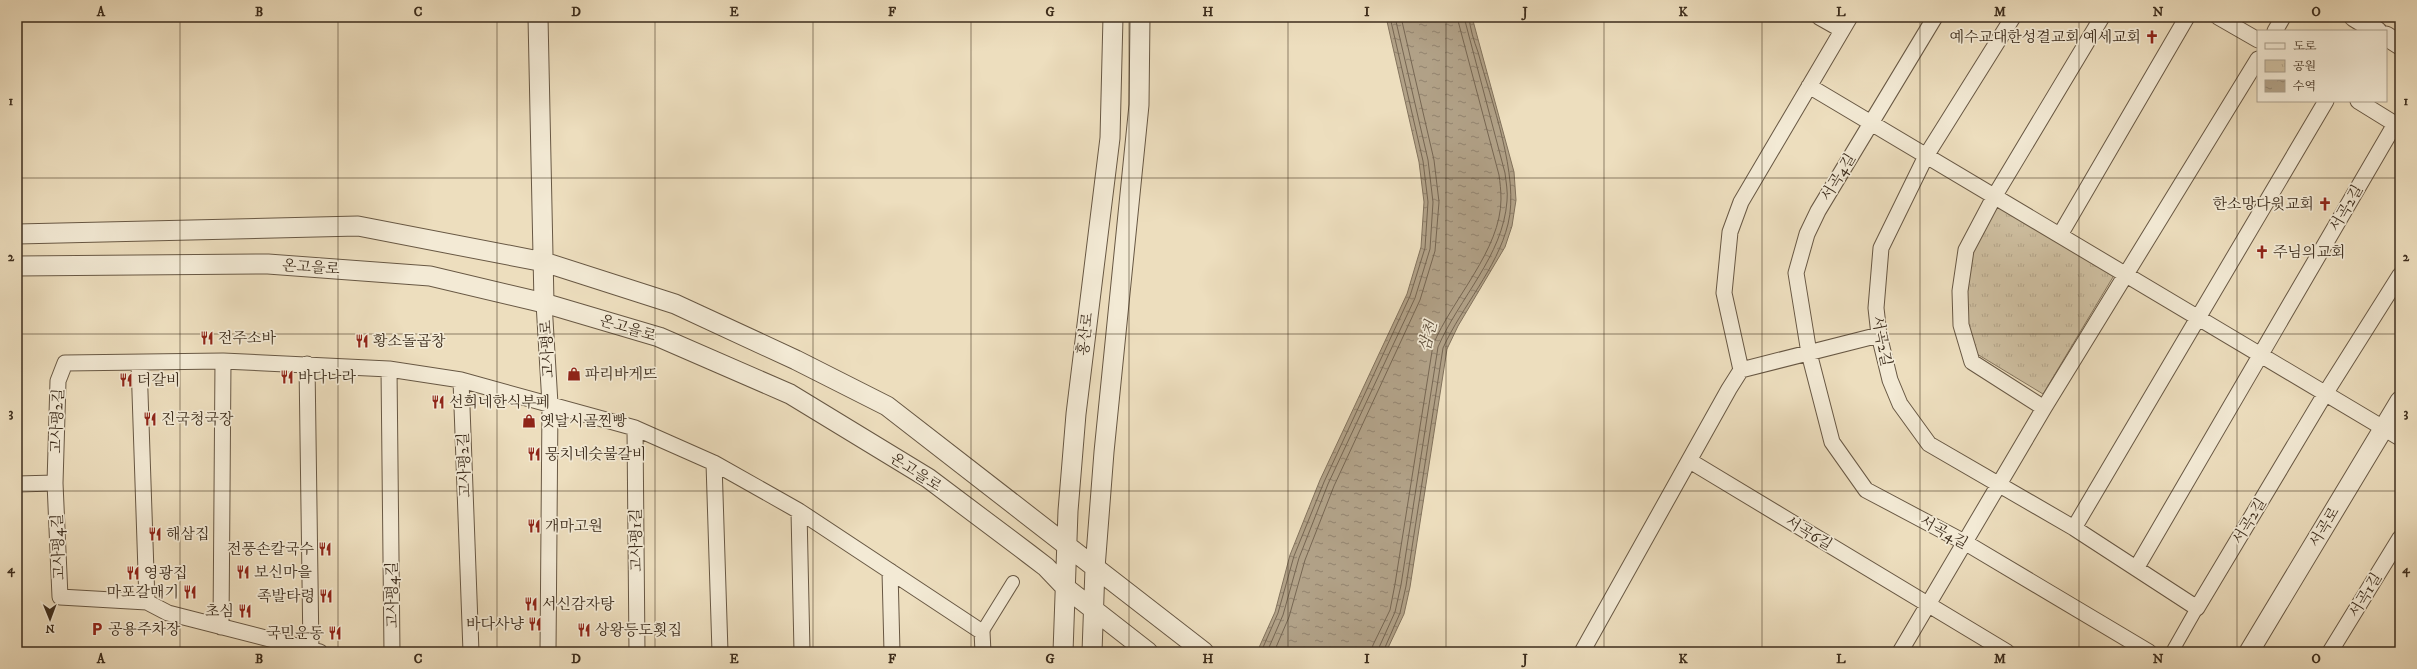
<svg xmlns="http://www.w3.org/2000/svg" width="2417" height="669" font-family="'IM FELL DW Pica','Noto Serif KR',serif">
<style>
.park{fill:url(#park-tufts);stroke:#86765f}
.water{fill:url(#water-ripples);stroke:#82725c}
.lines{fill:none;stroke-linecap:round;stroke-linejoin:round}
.shore{stroke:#766652;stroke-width:1}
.pedestrian-casing{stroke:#685844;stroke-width:14}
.minor-casing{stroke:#685844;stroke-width:17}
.tertiary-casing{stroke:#685844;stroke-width:21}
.pedestrian{stroke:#f3ead5;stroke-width:12}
.minor{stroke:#f3ead5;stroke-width:15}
.tertiary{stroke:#f3ead5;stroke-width:19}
.grid{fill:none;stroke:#3c2c1c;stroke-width:1;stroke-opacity:0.55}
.labels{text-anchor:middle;stroke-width:3.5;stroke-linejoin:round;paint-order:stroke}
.poi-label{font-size:15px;fill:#3c2c1c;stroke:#f3ead5;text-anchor:start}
.street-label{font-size:15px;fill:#3c2c1c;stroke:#f3ead5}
.water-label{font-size:16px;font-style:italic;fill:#5f4f3c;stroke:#f3ead5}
.neatline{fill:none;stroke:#3c2c1c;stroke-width:1.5}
.grid-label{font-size:13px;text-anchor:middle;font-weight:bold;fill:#3c2c1c}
</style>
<defs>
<pattern id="park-tufts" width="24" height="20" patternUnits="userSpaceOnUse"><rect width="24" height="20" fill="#cfc0a2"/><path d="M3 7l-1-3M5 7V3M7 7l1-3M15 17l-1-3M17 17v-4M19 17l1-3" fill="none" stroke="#b3a58b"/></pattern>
<pattern id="water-ripples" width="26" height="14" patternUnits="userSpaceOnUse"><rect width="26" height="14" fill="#b1a187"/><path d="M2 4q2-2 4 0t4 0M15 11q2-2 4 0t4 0" fill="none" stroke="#91836e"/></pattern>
</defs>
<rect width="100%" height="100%" fill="#eddebe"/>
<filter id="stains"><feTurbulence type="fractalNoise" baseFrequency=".005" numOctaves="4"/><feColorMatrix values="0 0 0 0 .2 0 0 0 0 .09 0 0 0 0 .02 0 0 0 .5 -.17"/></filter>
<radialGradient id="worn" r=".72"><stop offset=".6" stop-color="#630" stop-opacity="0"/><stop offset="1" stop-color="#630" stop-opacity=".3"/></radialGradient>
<path class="park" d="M 1994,199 L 2116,272 L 2043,394 L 1977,354 L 1964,318 L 1968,245 Z"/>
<path class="water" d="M 1386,17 L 1472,17 L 1514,172 L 1516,200 L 1512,226 L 1505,247 L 1458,326 L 1447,349 L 1410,587 L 1404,614 L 1387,650 L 1385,652 L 1257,652 L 1275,612 L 1290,555 L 1320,480 L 1407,294 L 1421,247 L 1424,202 L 1419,162 Z"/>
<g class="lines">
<path class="shore" d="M 1261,652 L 1278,613 L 1294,556 L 1324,482 L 1410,296 L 1425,248 L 1428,202 L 1423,161 L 1390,17
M 1267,652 L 1283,615 L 1299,558 L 1328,484 L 1415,298 L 1430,249 L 1433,202 L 1428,160 L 1395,17
M 1274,652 L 1289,617 L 1305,560 L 1334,486 L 1420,300 L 1435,251 L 1439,202 L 1434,160 L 1401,17
M 1371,652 L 1373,645 L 1390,610 L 1395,584 L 1433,345 C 1452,299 1501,250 1501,199 C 1501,191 1500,182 1499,175 L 1457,17
M 1377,652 L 1395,612 L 1401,585 L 1438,347 C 1459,298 1503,256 1507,201 C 1508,192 1506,182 1505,173 L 1464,17
M 1383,652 L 1400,613 L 1406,586 L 1443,348 C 1462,306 1497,269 1508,224 C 1520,176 1491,101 1478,52 C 1474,41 1470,29 1469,17"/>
<g class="pedestrian-casing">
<path id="pedestrian" d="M 982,632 L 1013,582
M 2172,652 L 2197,608"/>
</g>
<g class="minor-casing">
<path id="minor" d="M 1819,17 L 1842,30
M 1935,17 L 1818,211 L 1807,234 L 1796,273 L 1809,353 L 1832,442 L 1866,490 L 1966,543 L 2149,652
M 2013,17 L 1926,156 L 1881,248 L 1876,308 L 1879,335 L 1890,380 L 1900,404 L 1929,444 L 2074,528 L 2197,608 L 2325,394 L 2400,275
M 2218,17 L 2258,40
M 2275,31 L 2283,17
M 1809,86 L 2400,438
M 2358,101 L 2400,127
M 2060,235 L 2187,17
M 544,303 L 550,404 L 548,652
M 139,363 L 147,602
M 307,364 L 311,652
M 389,369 L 392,652
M 1741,370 L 1724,293 L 1730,232 L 1741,202 L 1850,17
M 461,380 L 471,652
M 2044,408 L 1972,362 L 1961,325 L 1960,291 L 1966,250 L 1994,197 L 2102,17
M 635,428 L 637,652
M 1690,461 L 2007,652
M 714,463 L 720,652
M 17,484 L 55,483
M 799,511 L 802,652
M 2074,528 L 2326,101
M 2137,567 L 2395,124
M 890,571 L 892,652
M 221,627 L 223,361
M 320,652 L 168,613 L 147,602 L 60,597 L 55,483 L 58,381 L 65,363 L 223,361 L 389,369 L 461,380 L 635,428 L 714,463 L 799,511 L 982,632 L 983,652
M 1582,652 L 1729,389 L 1741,370 L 1879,335
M 1900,652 L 2044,408 L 2258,59
M 2330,652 L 2400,538"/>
</g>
<g class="tertiary-casing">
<path id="tertiary" d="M 538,17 L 544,303
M 2354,17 L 2377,31
M 2386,36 L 2400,45
M 17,234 L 358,226 L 544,262 L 675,304 L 796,360 L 887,406 L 1204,652
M 17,266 L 268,264 L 430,276 L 544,303 L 659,337 L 790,394 L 928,478 L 1029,554 L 1046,567 L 1066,588 L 1148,652
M 1063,652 L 1068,511 L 1076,414 L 1110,138 L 1113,17
M 1092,652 L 1095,568 L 1104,452 L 1139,105 L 1140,17
M 2249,652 L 2400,401"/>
</g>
<use href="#pedestrian" class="pedestrian"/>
<use href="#minor" class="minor"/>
<use href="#tertiary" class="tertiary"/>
</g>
<path class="grid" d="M 180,17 L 180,652M 338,17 L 338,652M 497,17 L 497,652M 655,17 L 655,652M 813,17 L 813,652M 971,17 L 971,652M 1129,17 L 1129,652M 1288,17 L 1288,652M 1446,17 L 1446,652M 1604,17 L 1604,652M 1762,17 L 1762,652M 1920,17 L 1920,652M 2079,17 L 2079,652M 2237,17 L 2237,652M 17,178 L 2400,178M 17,334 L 2400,334M 17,491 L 2400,491"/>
<defs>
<g id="church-bare" transform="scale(1.08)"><path d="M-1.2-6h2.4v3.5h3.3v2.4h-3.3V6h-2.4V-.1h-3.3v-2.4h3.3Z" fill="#8f2418" stroke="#f3ead5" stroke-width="2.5" paint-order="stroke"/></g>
<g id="restaurant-bare" transform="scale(1.08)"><path d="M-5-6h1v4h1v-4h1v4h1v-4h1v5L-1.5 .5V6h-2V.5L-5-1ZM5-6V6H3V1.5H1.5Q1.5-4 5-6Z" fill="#8f2418" stroke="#f3ead5" stroke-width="2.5" paint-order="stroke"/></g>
<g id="shop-bare" transform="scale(1.08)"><path d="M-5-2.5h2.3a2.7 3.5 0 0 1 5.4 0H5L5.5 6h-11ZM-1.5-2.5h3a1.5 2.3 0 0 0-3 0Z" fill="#8f2418" stroke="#f3ead5" stroke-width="2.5" paint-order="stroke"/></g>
<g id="parking-bare" transform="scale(1.08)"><path d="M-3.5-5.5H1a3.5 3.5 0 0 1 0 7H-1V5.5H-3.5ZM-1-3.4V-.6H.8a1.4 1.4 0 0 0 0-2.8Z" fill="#8f2418" stroke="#f3ead5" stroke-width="2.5" paint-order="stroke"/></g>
</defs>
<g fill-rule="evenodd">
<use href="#church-bare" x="2152" y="37"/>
<use href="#church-bare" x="2325" y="204"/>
<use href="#church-bare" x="2262" y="252"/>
<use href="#restaurant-bare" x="207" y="338"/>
<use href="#restaurant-bare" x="362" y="341"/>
<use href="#shop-bare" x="574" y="374"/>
<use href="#restaurant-bare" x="287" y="377"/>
<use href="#restaurant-bare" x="126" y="380"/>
<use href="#restaurant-bare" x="438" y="402"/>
<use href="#restaurant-bare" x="150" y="419"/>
<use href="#shop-bare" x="529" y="421"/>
<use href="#restaurant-bare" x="534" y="454"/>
<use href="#restaurant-bare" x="534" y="526"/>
<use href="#restaurant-bare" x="155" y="534"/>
<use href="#restaurant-bare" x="325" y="549"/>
<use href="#restaurant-bare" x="243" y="572"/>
<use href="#restaurant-bare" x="133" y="573"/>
<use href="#restaurant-bare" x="190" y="592"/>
<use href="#restaurant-bare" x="326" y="596"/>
<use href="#restaurant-bare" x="531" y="604"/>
<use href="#restaurant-bare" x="245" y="611"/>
<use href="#restaurant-bare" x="535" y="624"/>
<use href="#parking-bare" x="97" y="629"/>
<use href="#restaurant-bare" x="584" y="630"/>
<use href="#restaurant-bare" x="335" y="633"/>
</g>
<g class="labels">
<g class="poi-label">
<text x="2141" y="42" text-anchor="end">예수교대한성결교회 예세교회</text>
<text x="2314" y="209" text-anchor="end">한소망다윗교회</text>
<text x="2273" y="257">주님의교회</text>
<text x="218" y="343">전주소바</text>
<text x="373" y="346">황소돌곱창</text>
<text x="585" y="379">파리바게뜨</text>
<text x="298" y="382">바다나라</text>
<text x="137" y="385">더갈비</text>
<text x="449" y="407">선희네한식부페</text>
<text x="161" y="424">진국청국장</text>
<text x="540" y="426">옛날시골찐빵</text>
<text x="545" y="459">뭉치네숫불갈비</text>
<text x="545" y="531">개마고원</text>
<text x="166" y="539">해삼집</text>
<text x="314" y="554" text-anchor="end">전풍손칼국수</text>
<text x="254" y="577">보신마을</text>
<text x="144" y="578">영광집</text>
<text x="179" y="597" text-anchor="end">마포갈매기</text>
<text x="315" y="601" text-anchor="end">족발타령</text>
<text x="542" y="609">서신감자탕</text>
<text x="234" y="616" text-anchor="end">초심</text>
<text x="524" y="629" text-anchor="end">바다사냥</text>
<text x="108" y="634">공용주차장</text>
<text x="595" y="635">상왕등도횟집</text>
<text x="324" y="638" text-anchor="end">국민운동</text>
</g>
<g class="street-label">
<text transform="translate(1838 177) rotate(-59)" y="5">서곡4길</text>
<text transform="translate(2346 208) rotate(-60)" y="5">서곡2길</text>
<text transform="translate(311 267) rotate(4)" y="5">온고을로</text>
<text transform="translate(628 328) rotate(17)" y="5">온고을로</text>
<text transform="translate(1085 334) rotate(-83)" y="5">홍산로</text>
<text transform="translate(1882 341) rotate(79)" y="5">서곡2길</text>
<text transform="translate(547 349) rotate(-93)" y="5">고사평로</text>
<text transform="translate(57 421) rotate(-88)" y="5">고사평2길</text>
<text transform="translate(464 465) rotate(-92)" y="5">고사평2길</text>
<text transform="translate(916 472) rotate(33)" y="5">온고을로</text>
<text transform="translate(2249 521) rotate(-59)" y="5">서곡2길</text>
<text transform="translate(2324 527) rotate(-59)" y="5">서곡로</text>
<text transform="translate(1944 532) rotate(29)" y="5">서곡4길</text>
<text transform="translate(1809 533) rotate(31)" y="5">서곡6길</text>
<text transform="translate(636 540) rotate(-91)" y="5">고사평1길</text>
<text transform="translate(58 547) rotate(-92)" y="5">고사평4길</text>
<text transform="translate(392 595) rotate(-91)" y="5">고사평4길</text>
<text transform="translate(2365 595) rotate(-59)" y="5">서곡1길</text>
</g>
<g class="water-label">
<text transform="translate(1427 336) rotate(-75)" y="6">삼천</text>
</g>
</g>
<rect width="2417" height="669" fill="none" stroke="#eddebe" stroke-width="44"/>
<rect x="2257" y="30" width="130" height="72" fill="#f3ead5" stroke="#aa9e8b"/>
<rect x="2265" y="43" width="20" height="6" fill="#f3ead5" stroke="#aa9e8b"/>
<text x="2293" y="50" font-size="12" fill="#3c2c1c">도로</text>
<rect x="2265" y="60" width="20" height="12" fill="url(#park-tufts)" stroke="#aa9e8b"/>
<text x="2293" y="70" font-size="12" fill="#3c2c1c">공원</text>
<rect x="2265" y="80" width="20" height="12" fill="url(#water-ripples)" stroke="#aa9e8b"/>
<text x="2293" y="90" font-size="12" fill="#3c2c1c">수역</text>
<g transform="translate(50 619) rotate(179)" stroke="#f3ead5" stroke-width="3" paint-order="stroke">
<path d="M0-3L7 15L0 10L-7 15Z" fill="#3c2c1c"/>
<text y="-6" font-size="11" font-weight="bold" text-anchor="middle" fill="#3c2c1c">N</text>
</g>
<rect x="22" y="22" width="2373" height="625" class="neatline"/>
<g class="grid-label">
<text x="101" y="16">A</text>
<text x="259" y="16">B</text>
<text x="418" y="16">C</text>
<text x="576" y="16">D</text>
<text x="734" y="16">E</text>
<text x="892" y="16">F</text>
<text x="1050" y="16">G</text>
<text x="1208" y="16">H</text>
<text x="1367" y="16">I</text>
<text x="1525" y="16">J</text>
<text x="1683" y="16">K</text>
<text x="1841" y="16">L</text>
<text x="2000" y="16">M</text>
<text x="2158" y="16">N</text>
<text x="2316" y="16">O</text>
<text x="11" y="105">1</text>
<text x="2406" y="105">1</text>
<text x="11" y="261">2</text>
<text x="2406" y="261">2</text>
<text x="11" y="417">3</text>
<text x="2406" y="417">3</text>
<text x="11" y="573">4</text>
<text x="2406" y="573">4</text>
<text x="101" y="663">A</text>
<text x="259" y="663">B</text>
<text x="418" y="663">C</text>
<text x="576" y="663">D</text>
<text x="734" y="663">E</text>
<text x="892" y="663">F</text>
<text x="1050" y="663">G</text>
<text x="1208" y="663">H</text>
<text x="1367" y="663">I</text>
<text x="1525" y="663">J</text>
<text x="1683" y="663">K</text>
<text x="1841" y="663">L</text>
<text x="2000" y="663">M</text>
<text x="2158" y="663">N</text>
<text x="2316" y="663">O</text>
</g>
<rect width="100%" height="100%" filter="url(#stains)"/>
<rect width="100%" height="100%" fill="url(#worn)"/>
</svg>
